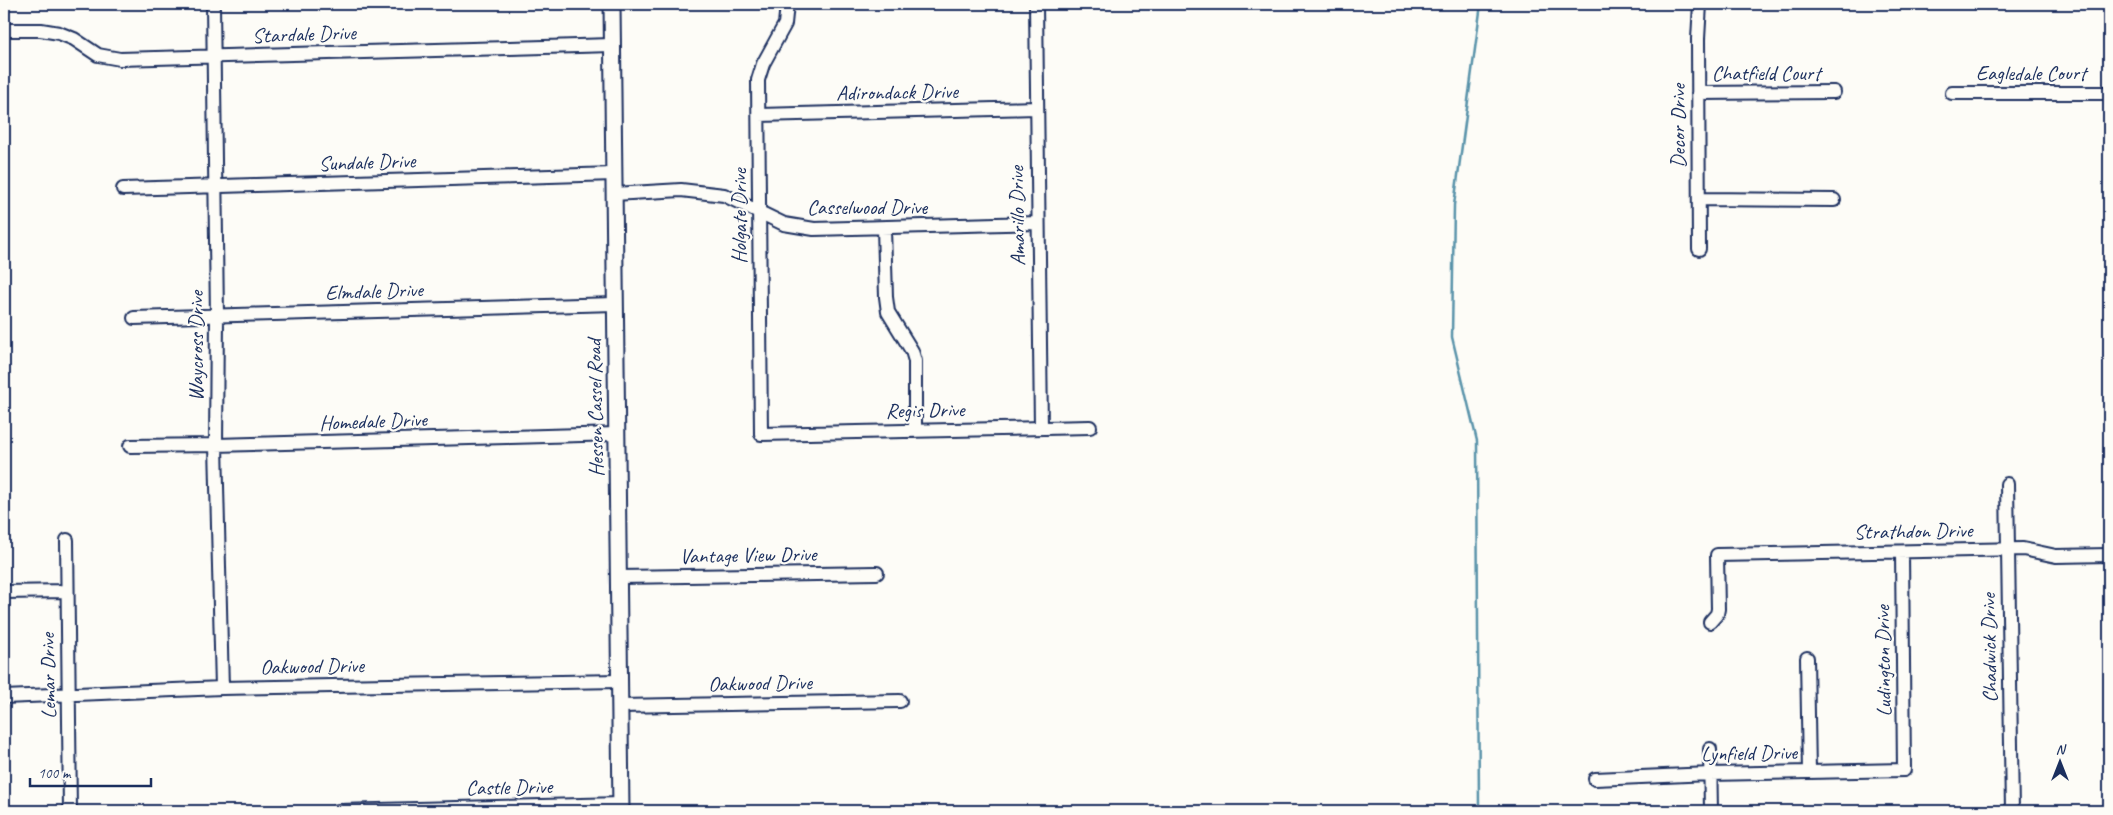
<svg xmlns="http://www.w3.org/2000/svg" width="2113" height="815" font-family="Caveat,sans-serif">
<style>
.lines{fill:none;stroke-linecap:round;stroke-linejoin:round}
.stream{stroke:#5a93aa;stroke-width:2.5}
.minor-casing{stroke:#1b2f5e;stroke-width:16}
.major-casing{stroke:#1b2f5e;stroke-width:19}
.minor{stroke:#fdfcf7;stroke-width:12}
.major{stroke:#fdfcf7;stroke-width:15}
.labels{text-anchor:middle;stroke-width:4.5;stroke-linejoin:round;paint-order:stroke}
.street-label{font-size:21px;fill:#1b2f5e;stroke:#fdfcf7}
</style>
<rect width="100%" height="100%" fill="#fdfcf7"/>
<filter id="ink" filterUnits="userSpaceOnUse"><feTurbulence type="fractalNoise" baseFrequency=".02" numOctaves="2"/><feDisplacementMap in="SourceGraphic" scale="10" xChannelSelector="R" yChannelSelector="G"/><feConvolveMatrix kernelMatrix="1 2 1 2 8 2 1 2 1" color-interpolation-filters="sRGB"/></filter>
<g filter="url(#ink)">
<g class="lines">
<path class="stream" d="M 1479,811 L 1477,441 L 1452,337 L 1454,205 L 1481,4"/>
<g class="minor-casing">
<path id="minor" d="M 213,4 L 217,317 L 216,445 L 222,688
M 787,4 L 785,24 L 763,64 L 758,80 L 761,434 L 1090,427
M 1036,4 L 1041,428
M 4,30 L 41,30 L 59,33 L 74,39 L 98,55 L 120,59 L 612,45
M 1698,93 L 1834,92
M 1952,93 L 2109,93
M 759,115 L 1036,108
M 123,189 L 614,174
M 614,194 L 681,190 L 724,195 L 784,224 L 814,229 L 1038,223
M 1699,199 L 1834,200
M 884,228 L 886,297 L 888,312 L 912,351 L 915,361 L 915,431
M 1699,249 L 1698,39 L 1700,4
M 134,318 L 615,304
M 130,446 L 216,445 L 617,434
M 2007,484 L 2012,811
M 67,540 L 70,811
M 619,577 L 877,573
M 4,592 L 67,591
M 1710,622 L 1717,614 L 1718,609 L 1717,555 L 2023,549 L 2056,556 L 2109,555
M 1807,658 L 1809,772
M 4,697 L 222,688 L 620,681
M 620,706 L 900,701
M 1710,749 L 1711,811
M 1595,779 L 1710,774 L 1904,770 L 1902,552
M 338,811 L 621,804"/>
</g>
<g class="major-casing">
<path id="major" d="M 612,4 L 621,811"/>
</g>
<use href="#minor" class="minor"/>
<use href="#major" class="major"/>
</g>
</g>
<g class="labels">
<g class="street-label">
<text transform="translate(304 34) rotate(-2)" y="7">Stardale Drive</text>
<text x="1766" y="80">Chatfield Court</text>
<text x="2031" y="80">Eagledale Court</text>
<text transform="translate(897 92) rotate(-1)" y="7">Adirondack Drive</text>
<text transform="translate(1678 126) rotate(-90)" y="7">Decor Drive</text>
<text transform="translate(367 162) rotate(-2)" y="7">Sundale Drive</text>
<text x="867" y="214">Casselwood Drive</text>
<text transform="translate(739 216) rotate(-90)" y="7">Holgate Drive</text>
<text transform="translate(1017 216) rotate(-91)" y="7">Amarillo Drive</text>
<text transform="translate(374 291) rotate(-2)" y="7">Elmdale Drive</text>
<text transform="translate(196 346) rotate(-90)" y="7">Waycross Drive</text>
<text transform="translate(595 408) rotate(-91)" y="7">Hessen Cassel Road</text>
<text transform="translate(925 410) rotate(-1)" y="7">Regis Drive</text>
<text transform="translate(373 421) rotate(-2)" y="7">Homedale Drive</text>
<text transform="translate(1913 531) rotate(-1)" y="7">Strathdon Drive</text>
<text transform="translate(748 555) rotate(-1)" y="7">Vantage View Drive</text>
<text transform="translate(1989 648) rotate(-91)" y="7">Chadwick Drive</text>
<text transform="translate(1883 661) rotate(-91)" y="7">Ludington Drive</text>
<text transform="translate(312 666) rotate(-1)" y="7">Oakwood Drive</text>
<text transform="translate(48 676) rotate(-91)" y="7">Lemar Drive</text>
<text transform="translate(760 683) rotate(-1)" y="7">Oakwood Drive</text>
<text transform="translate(1749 753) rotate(-1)" y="7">Lynfield Drive</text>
<text transform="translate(509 787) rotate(-1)" y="7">Castle Drive</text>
</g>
</g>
<rect width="2113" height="815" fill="none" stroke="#fdfcf7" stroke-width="20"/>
<rect x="10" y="10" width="2093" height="795" fill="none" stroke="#1b2f5e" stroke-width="2" filter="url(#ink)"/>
<g transform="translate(2060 762)" stroke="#fdfcf7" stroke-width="4" paint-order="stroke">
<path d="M0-4L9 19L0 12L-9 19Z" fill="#1b2f5e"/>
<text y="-8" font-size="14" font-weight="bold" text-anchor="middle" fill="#1b2f5e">N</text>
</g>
<path d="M30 778v8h121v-8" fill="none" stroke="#1b2f5e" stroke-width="2.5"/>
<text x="38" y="778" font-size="15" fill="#1b2f5e" stroke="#fdfcf7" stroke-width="4" paint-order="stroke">100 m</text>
</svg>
